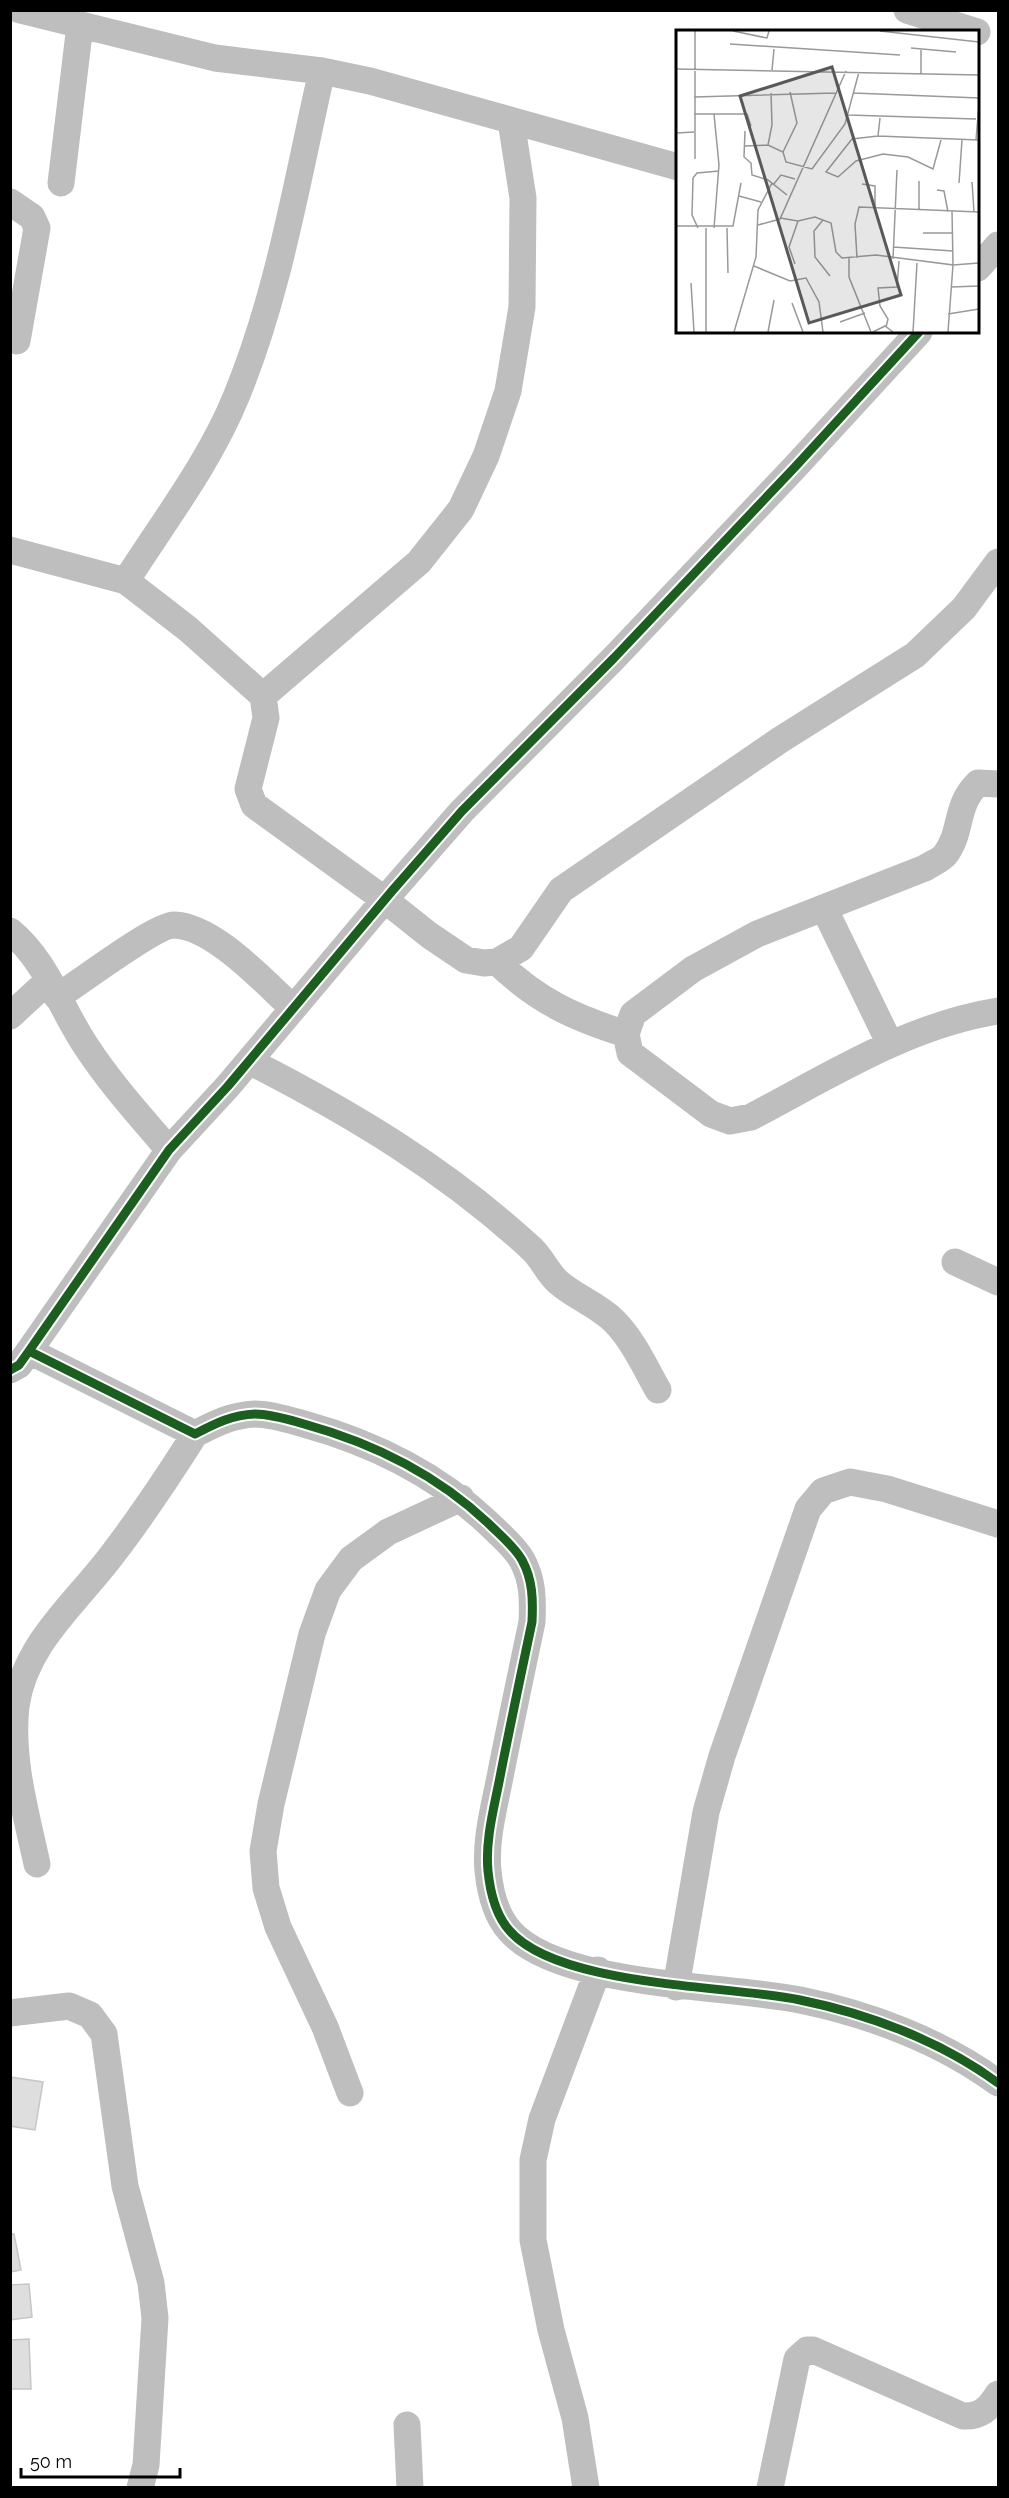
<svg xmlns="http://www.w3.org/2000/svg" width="1009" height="2498" font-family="Raleway,sans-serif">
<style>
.building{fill:#dedede;stroke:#c6c6c6;stroke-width:1.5}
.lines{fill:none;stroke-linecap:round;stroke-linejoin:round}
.minor{stroke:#bebebe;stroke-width:27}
.cycleway-casing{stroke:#fff;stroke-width:13}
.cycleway{stroke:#1b5e20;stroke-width:9}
.inset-road{fill:none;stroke:#999;stroke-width:1.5}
.view{fill:#595959;fill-opacity:0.15;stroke:#595959;stroke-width:3}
.inset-edge{fill:none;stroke:#000;stroke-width:3}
</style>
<rect width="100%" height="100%" fill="#fff"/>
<path class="building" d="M 10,2077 L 43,2082 L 35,2130 L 10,2126 Z
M 10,2234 L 14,2234 L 21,2270 L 10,2272 Z
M 29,2284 L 32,2317 L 10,2320 L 10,2285 Z
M 29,2339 L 31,2389 L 10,2389 L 10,2340 Z"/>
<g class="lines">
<path class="minor" d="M 20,10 L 215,58 L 322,71 L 370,81 L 678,167
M 907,10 L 977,32
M 61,183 L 80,25
M 10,202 L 32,217 L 37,228 L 17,341
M 978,268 L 998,245
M 10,550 L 126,581 L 188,629 L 263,696 L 266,718 L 248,789 L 254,805 L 385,900 L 429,935 L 466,960 L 484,963 L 497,962 L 521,948 L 561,890 L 780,740 L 915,655 L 964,608 L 998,562
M 126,581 C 164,521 209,463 236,397 C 279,293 297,180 322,71
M 263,696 L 419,562 L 461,509 L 486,456 L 508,391 L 522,307 L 523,198 L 511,121
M 998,784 L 978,783 C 954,806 963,832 945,855 C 941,860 931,864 925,868 L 757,934 L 693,969 L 633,1014 L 626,1034 L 630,1053 L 711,1114 L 730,1121 L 751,1117 C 831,1075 909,1025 998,1011
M 824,908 L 890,1044
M 10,931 C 46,960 61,1009 86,1046 C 110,1083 140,1116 169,1150
M 497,962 C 538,1001 572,1017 626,1034
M 57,997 C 78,984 155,925 174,925 C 214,926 265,983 293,1008
M 10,1016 L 48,981
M 249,1061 C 351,1113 448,1171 533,1250 C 542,1259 548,1273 558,1282 C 575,1297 598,1305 614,1321 C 633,1340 645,1367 658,1390
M 955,1262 L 998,1282
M 29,1351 L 195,1434 C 216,1423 232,1415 255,1414 C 271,1414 290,1420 304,1424 C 373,1443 436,1474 488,1523 C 499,1534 514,1546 522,1560 C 533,1580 533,1600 532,1622 C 521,1674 510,1726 500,1777 C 494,1808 485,1840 488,1871 C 490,1891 496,1915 509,1930 C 557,1987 728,1985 800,2000 C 869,2014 941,2041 998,2083
M 10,1370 L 19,1365 L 29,1351 L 169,1150 L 228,1086 L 392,891 L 462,811 L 614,658 L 795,467 L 919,332
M 37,1864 C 26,1813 10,1759 16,1706 C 25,1643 76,1603 112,1555 C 142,1516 169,1475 195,1434
M 676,1987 L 706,1812 L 722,1756 L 808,1509 L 823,1491 L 850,1482 L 887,1489 L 998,1524
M 10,2013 L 69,2006 L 90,2015 L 104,2034 L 125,2186 L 151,2283 L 155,2318 L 146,2465 L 140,2488
M 350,2093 L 325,2027 L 278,1927 L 266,1888 L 263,1851 L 271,1804 L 312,1634 L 328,1590 L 351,1559 L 388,1532 L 461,1498
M 407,2425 L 410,2488
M 586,2488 L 575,2418 L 551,2330 L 533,2240 L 533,2160 L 542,2119 L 598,1970
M 770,2488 L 797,2359 L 807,2350 L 813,2350 L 963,2416 C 980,2417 989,2409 998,2394"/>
<g class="cycleway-casing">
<path id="cycleway" d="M 29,1351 L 195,1434 C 216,1423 232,1415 255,1414 C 271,1414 290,1420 304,1424 C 373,1443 436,1474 488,1523 C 499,1534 514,1546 522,1560 C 533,1580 533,1600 532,1622 C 521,1674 510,1726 500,1777 C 494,1808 485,1840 488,1871 C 490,1891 496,1915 509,1930 C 557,1987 728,1985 800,2000 C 869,2014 941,2041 998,2083
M 10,1370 L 19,1365 L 29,1351 L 169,1150 L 228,1086 L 392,891 L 462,811 L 614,658 L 795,467 L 919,332"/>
</g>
<use href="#cycleway" class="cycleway"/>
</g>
<g transform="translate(676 30)">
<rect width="303" height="303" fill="#fff"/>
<path class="inset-road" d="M 19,1 L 19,129M 57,1 L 91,8 L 93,1M 204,1 L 303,12M 54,14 L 224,25M 235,18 L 280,22M 0,39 L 303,45M 96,40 L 98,19M 245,45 L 245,19M 177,63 L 303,68M 18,67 L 160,63M 18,84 L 71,84 L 75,96M 38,84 L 43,135 L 38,198M 172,85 L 300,89M 69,101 L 68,127 L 75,133 L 76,145 L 92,150 L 111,165M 0,103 L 18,102M 202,106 L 204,88M 265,110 L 257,139 L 232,127 L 207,124 L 180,131 L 162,147 L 150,142 L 176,109 L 202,106 L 303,110M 300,110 L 303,74M 92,115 L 96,95 L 95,63M 69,116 L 92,115 L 107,122 L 110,132 L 136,139 L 169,94 L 183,42M 107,122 L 121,93 L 114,62M 243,151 L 243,181M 296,152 L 298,182M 283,153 L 286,110M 186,154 L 199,156 L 199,177M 97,155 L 105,145 L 119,149M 261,160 L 268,161 L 272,182M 63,166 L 85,172M 276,181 L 277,235 L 303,233M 104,188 L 122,191 L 139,187 L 155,193 L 160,222 L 166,228 L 200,225 L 277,235 L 272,302M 147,190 L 138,201 L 139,227 L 154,246M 82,195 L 104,189 L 170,41M 0,196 L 57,196 L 65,153M 22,198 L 16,185 L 17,148 L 21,143 L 43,141M 30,198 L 30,302M 51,198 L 52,243M 247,203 L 277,203M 217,217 L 277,221M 173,228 L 173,247 L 195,302M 181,228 L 179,194 L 183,177 L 303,182M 217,229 L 221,140M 119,234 L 113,217 L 122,191M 78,236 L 114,251 L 130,248 L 143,272 L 147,302M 15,253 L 18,302M 275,257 L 303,256M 116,273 L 127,302M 272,284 L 303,279M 164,292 L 189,283M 210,297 L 212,289 L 204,276 L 202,258 L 221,257 L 223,231M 58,302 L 80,227 L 82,180 L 96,153M 92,302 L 98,270M 197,302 L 209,296 L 217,302M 237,302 L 241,233"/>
<path class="view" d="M 156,37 L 225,265 L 133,293 L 64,66 Z"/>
<rect width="303" height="303" class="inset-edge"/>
</g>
<rect width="1009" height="2498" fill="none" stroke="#000000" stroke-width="24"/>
<path d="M21 2468v9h159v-9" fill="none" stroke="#000000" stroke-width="3"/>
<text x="30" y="2468" font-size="18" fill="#000000" stroke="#ffffff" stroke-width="4.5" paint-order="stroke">50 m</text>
</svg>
